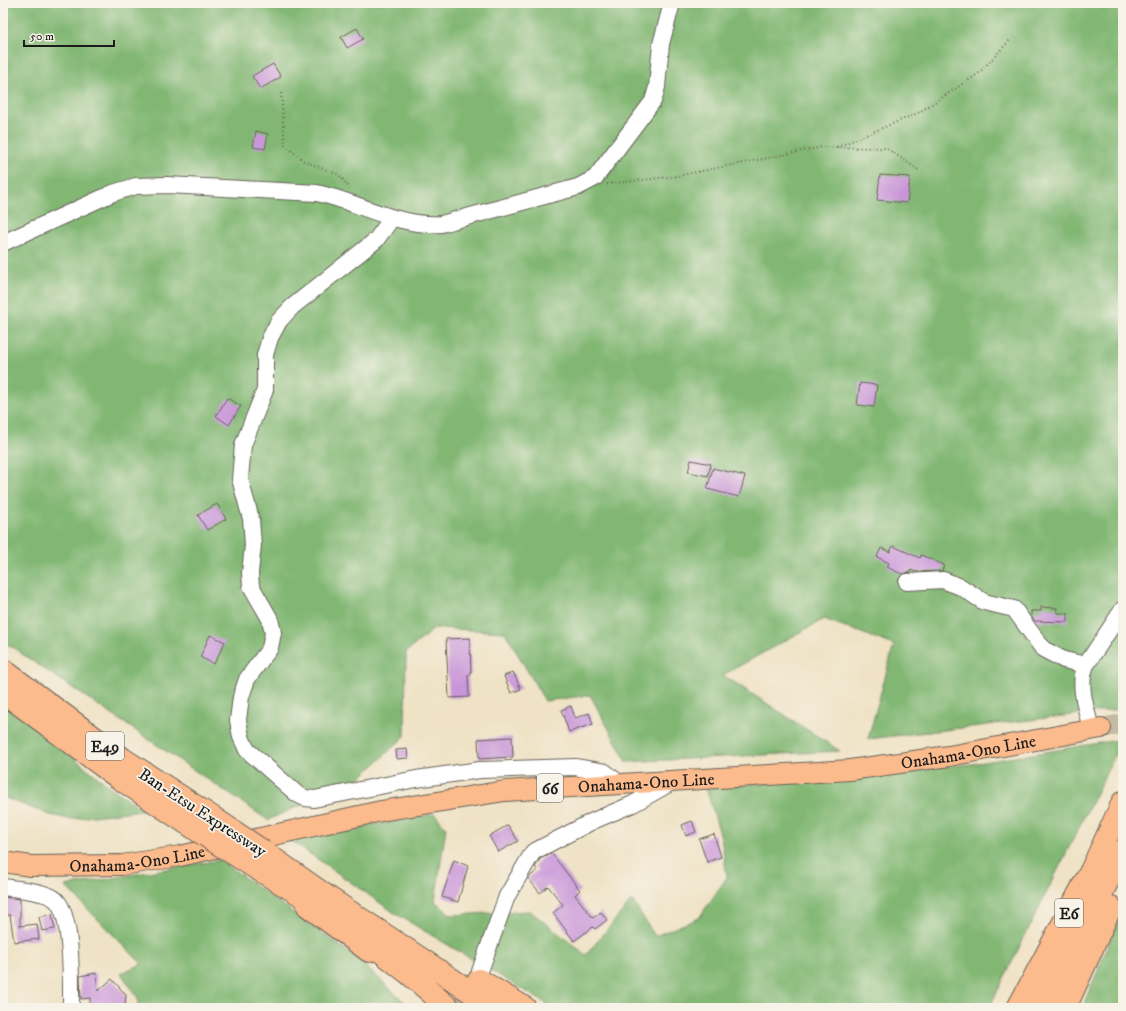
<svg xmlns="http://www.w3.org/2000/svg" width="1126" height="1011" font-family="'IM FELL DW Pica',serif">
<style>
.forest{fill:#81b773;stroke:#4e6a48}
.building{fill:#c997d9}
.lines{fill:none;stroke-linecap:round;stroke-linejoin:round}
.minor-tunnel{stroke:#c5baa3;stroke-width:16;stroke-dasharray:16 8;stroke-linecap:butt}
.major-tunnel{stroke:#c5baa3;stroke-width:20;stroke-dasharray:20 10;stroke-linecap:butt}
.minor-casing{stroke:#666157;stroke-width:18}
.major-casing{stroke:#666157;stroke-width:22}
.highway-casing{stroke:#666157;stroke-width:24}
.path{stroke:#666157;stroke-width:2;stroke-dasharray:1 3;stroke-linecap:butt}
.minor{stroke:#fff;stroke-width:16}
.major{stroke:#fbbb8c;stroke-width:20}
.highway{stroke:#fbbb8c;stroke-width:22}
.highway-bridge-casing{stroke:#666157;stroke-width:24;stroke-linecap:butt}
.highway-bridge{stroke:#fbbb8c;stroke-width:22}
.labels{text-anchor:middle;stroke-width:3.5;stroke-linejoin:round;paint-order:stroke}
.shield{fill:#f7f3e8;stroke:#5e5c59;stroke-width:1}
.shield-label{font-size:16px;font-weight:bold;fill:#1c1c1c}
.street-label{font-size:17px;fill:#1c1c1c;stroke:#f7f3e8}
</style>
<rect width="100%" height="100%" fill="#f7f3e8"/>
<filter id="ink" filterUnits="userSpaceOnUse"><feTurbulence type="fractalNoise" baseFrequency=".025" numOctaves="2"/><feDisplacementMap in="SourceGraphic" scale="8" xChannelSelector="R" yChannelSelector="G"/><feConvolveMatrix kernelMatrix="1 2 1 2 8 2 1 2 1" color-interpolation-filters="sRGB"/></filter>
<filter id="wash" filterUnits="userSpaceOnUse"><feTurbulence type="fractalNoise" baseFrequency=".012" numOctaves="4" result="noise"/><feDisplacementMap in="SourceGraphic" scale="16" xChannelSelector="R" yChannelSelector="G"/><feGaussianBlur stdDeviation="0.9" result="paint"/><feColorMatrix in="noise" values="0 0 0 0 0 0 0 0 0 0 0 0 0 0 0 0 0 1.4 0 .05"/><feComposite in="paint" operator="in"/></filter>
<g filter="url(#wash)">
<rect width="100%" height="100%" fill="#efe2c5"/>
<path class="forest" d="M 3,3 L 1123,3 L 1123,709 L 868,739 L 894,645 L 824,619 L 723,675 L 840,751 L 627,762 L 590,695 L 545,701 L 505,632 L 435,628 L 406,652 L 405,736 L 360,778 L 268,820 L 3,641 Z
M 3,701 L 109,786 L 144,810 L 69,819 L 50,815 L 3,797 Z
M 1123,739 L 989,1008 L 554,1008 L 396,914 L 289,839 L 435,814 L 446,828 L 435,901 L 451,915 L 530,911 L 586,955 L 632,900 L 655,936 L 699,918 L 727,877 L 721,837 L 706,788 L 972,764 Z
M 220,860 L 354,956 L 411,1008 L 138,1008 L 138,998 L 121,973 L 142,964 L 65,886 Z
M 1123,910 L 1123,1008 L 1082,1008 Z"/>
<g id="blocks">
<path class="building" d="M 357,28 L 363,39 L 347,48 L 341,37 Z
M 273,64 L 281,77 L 260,89 L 252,76 Z
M 256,131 L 268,134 L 265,149 L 253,147 Z
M 880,175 L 910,177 L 907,203 L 877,200 Z
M 860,383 L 877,385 L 874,407 L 857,405 Z
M 227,398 L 241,406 L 229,425 L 216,416 Z
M 691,460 L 711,464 L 708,476 L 688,472 Z
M 713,468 L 745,476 L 739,497 L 707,489 Z
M 217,504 L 226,519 L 207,530 L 198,515 Z
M 893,546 L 920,558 L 921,555 L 944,565 L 942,571 L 915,572 L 911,570 L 910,572 L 902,574 L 893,570 L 887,567 L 889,563 L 877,557 L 881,548 L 890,552 Z
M 1041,607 L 1057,608 L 1057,613 L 1068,613 L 1068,622 L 1035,621 L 1031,616 L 1031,611 L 1041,611 Z
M 210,635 L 225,642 L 214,664 L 200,657 Z
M 470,638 L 471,675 L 468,675 L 469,697 L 449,698 L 446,639 Z
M 513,672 L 521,689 L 511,693 L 504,676 Z
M 571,706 L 575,718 L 589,713 L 593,724 L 569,732 L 561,710 Z
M 512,737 L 513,757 L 479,759 L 478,739 Z
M 407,749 L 408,758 L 397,759 L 396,750 Z
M 692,821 L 696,832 L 686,836 L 682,825 Z
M 508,825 L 518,841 L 498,852 L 489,836 Z
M 714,834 L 721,857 L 707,862 L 699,839 Z
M 551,853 L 580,890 L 575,895 L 593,918 L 601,912 L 607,920 L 595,929 L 593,927 L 574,941 L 553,913 L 563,905 L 548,886 L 540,893 L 528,878 L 538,870 L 535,867 L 540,859 Z
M 454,860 L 468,866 L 458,902 L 442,897 Z
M 3,897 L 20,899 L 20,926 L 37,924 L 39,939 L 14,942 L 10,915 L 3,915 Z
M 52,914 L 55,929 L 42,931 L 39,917 Z
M 96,973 L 98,991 L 112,979 L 126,995 L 125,1008 L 90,1008 L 90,998 L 81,999 L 80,976 Z"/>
</g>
</g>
<g filter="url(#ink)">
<use href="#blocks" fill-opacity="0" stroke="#666157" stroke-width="1"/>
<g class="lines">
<path class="minor-tunnel" d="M 458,1008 L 474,981"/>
<path class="major-tunnel" d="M 1101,728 L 1123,724"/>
<g class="minor-casing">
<path id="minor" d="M 392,218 L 376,240 L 292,307 L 279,321 L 270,338 L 265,355 L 265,390 L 243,445 L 240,479 L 251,519 L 253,545 L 250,573 L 251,586 L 270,619 L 273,633 L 270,648 L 247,679 L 241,697 L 238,720 L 241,737 L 247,750 L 297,794 L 305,798 L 314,799 L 416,779 L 480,770 L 575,767 L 605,772 L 620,784
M 3,243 L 113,193 L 136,186 L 167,185 L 317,193 C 359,202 397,227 441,224 L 578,187 L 595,178 L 653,101 L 657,87 L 661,44 L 672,3
M 907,582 L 943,580 L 961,587 L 984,602 L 1014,609 L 1043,649 L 1064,660 L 1086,665
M 1091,730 C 1087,709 1077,686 1086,665 L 1123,609
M 3,887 C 16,889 47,891 56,900 C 73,916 71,984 71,1008
M 480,971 L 507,896 L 533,852 L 593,821 L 633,804 L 672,782"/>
</g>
<g class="major-casing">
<g id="major">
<path id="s1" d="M 3,862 L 31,866 L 122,865 L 180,856 L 381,811 L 505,791 L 850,770 L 949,756 L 1101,728"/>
</g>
</g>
<g class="highway-casing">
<path id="highway" d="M 3,670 L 123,759 L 212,817
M 3,692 L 116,776 L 200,832
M 264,852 L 332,900 L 495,1008
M 251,865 L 326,910
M 308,906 L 369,951
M 360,935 L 407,972 L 449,1008
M 479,980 L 525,1008
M 1018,1008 L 1091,871 L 1123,802
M 1043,1008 L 1123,851
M 1065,1008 L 1111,907"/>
</g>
<path class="path" d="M 281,93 L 285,145 L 304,161 L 339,175 L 349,187
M 837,147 L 918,113 L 978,74 L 1010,40
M 607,184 L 677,176 L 822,147 L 886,148 L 920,171"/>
<use href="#minor" class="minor"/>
<use href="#major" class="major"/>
<use href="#highway" class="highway"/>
<g class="highway-bridge-casing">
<path id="highway-bridge" d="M 212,817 L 264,852
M 200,832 L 251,865"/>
</g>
<use href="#highway-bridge" class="highway-bridge"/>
</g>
</g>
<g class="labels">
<g class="shield">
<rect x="86" y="732" width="38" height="28" rx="3"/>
<rect x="537" y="774" width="26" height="28" rx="3"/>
<rect x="1055" y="899" width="28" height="28" rx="3"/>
</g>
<g class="shield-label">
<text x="105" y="752">E49</text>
<text x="550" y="794">66</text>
<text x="1069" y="919">E6</text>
</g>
<g class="street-label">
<text dy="6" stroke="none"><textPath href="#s1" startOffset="975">Onahama-Ono Line</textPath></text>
<text dy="6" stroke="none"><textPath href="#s1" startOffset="651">Onahama-Ono Line</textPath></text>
<text transform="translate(203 812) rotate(33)" y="6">Ban-Etsu Expressway</text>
<text dy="6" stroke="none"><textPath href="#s1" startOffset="135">Onahama-Ono Line</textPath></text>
</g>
</g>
<rect width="1126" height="1011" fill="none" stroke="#f7f3e8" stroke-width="16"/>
<path d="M24 40v6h90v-6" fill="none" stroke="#1c1c1c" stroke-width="2"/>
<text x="30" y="40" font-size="12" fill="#1c1c1c" stroke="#f7f3e8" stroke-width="3" paint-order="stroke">50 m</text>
</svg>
